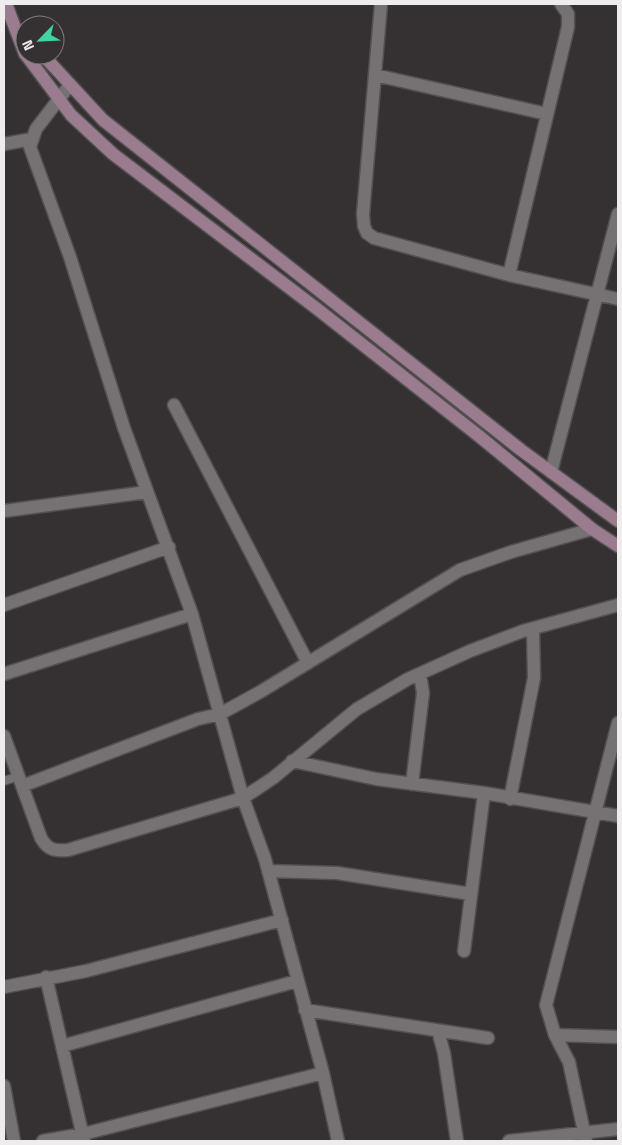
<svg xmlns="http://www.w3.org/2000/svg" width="622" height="1145" font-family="'Space Grotesk',sans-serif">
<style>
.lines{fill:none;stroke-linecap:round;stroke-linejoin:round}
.service-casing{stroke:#535052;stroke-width:10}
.minor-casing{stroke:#535052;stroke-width:15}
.secondary-casing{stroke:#535052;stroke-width:15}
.service{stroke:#767274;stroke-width:8}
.minor{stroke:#767274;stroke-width:12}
.secondary{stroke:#9b7c8f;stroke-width:12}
</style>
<rect width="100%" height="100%" fill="#353133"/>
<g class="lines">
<g class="service-casing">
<path id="service" d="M 4,781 L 19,776"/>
</g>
<g class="minor-casing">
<path id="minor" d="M 381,4 L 363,214 L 364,226 L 367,233 L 374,238 L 509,275 L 618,299
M 375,75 L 547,114
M 69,86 L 36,129 L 30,147 L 70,257 L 124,428 L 192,614 L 243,798 L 265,859 L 323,1073 L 338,1141
M 4,144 L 32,139
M 509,275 L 568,27 L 568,14 L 561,4
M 174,405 L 308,663
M 551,472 L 618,214
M 4,511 L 147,492
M 4,605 L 169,547
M 4,674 L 192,614
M 4,736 L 41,838 C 48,850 54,851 68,850 L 243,798 L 273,778 L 357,709 L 408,679 L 470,651 L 523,631 L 618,605
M 292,761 L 376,779 L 484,793 L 618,816
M 412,784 L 423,693 L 420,674
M 22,786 L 198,719 L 220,714 L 260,692 L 460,570 L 511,552 L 592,529
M 510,799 L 534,678 L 533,629
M 268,871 L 337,873 L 471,894
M 464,951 L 484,793
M 46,977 L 84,1141
M 4,987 L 86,971 L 282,920
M 305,1010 L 488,1038
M 438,1031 L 444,1053 L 457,1141
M 555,1035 L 618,1037
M 62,1046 L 297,981
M 4,1086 L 14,1141
M 43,1141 L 83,1134 L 323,1073
M 509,1141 L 618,1129
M 586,1141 L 569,1062 L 555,1035 L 546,1005 L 618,723"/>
</g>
<g class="secondary-casing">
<path id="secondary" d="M 6,4 L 25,54
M 26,55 L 71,115 L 113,154 L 316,308 L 479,436 L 592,529 L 618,546
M 43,55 L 103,120 L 521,450 L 618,521"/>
</g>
<use href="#service" class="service"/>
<use href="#minor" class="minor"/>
<use href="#secondary" class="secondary"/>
</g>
<rect width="622" height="1145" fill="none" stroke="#eeeced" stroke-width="10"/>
<g transform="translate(40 40) rotate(246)"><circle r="24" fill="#353133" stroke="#7f7c7d"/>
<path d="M0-4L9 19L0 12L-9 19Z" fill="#3fd4a2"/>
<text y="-8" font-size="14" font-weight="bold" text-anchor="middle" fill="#eeeced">N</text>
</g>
</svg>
